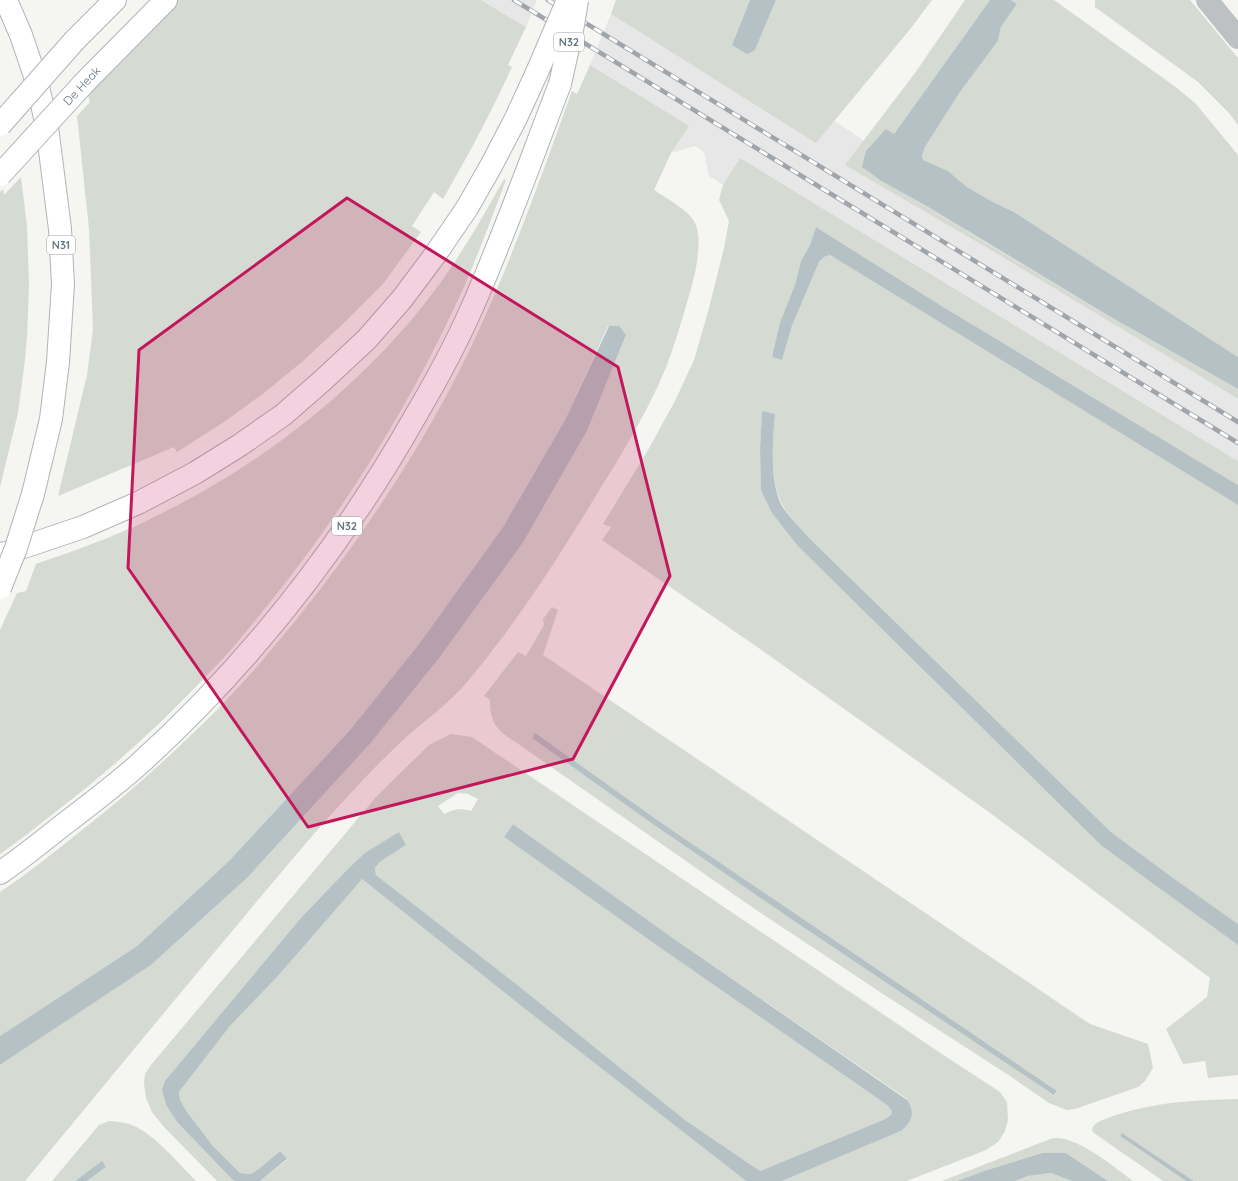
<svg xmlns="http://www.w3.org/2000/svg" width="1238" height="1181" font-family="Quicksand,sans-serif">
<style>
.built{fill:#e6e7e6}
.green{fill:#d5dad2;fill-rule:evenodd}
.water{fill:#b5c1c4}
.lines{fill:none;stroke-linecap:round;stroke-linejoin:round}
.trunk-casing{stroke:#b0b4b7;stroke-width:24}
.tertiary{stroke:#bdc1c4;stroke-width:22}
.trunk{stroke:#fff;stroke-width:22}
.rail-casing{stroke:#9fa5aa;stroke-width:4.5}
.rail{stroke:#fff;stroke-width:3;stroke-dasharray:9;stroke-linecap:butt}
.trunk-bridge-casing{stroke:#b0b4b7;stroke-width:24;stroke-linecap:butt}
.trunk-bridge{stroke:#fff;stroke-width:22}
.marked{fill:#c2185b;fill-opacity:0.2;stroke:#c2185b;stroke-width:3;stroke-linejoin:round}
.labels{text-anchor:middle;stroke-width:4;stroke-linejoin:round;paint-order:stroke}
.shield{fill:#fff;stroke:#95a0a7;stroke-width:1}
.shield-label{font-size:11px;font-weight:bold;fill:#677781}
.street-label{font-size:12px;fill:#677781;stroke:#fff}
</style>
<rect width="100%" height="100%" fill="#f5f5f2"/>
<path class="built" d="M 481,0 L 537,0 L 526,27 Z
M 611,14 L 655,42 L 818,110 L 866,142 L 984,246 L 1238,399 L 1238,461 L 833,216 L 769,193 L 746,200 L 709,176 L 704,152 L 695,146 L 671,153 L 641,97 L 590,65 Z"/>
<path class="green" d="M 175,0 L 481,0 L 526,27 L 508,65 L 512,67 C 491,113 468,156 443,199 L 434,192 L 412,226 L 421,232 L 383,284 L 346,321 L 303,361 L 264,393 L 224,422 L 177,452 L 174,447 L 58,496 L 87,375 L 93,329 L 89,229 L 77,116 L 90,102 L 86,88 Z
M 616,0 L 750,0 L 732,45 L 755,50 L 776,0 L 932,0 L 911,28 L 816,143 L 611,14 Z
M 965,0 L 990,0 L 894,134 L 871,146 L 866,151 L 868,172 L 1109,316 L 1238,389 L 1238,399 L 984,246 L 845,165 L 915,73 Z
M 1011,0 L 1054,0 L 1177,88 L 1196,104 L 1238,155 L 1238,357 L 1014,212 L 993,202 L 967,187 L 948,171 L 923,160 L 922,156 L 925,147 L 960,92 L 998,41 L 1001,27 L 1017,4 Z
M 1095,0 L 1190,0 L 1238,58 L 1238,125 L 1229,113 L 1198,82 L 1095,7 Z
M 590,65 L 689,126 L 671,153 L 654,190 C 667,199 691,211 696,225 C 703,244 694,281 688,299 C 681,323 674,347 665,370 C 644,420 614,466 586,512 C 550,571 512,628 468,681 C 449,704 425,720 403,740 C 371,770 342,802 313,835 C 216,949 121,1065 25,1181 L 0,1181 L 0,1065 L 151,965 L 247,878 L 368,746 L 524,541 L 587,431 L 626,335 L 608,326 L 565,420 L 503,527 L 419,644 L 350,730 L 229,861 L 137,946 L 0,1036 L 0,892 C 27,874 52,854 77,834 C 132,791 185,744 234,692 C 256,669 276,644 296,620 C 355,547 408,468 452,385 C 501,291 536,191 572,91 L 577,94 Z
M 740,158 L 833,215 L 1238,461 L 1238,485 L 940,305 L 816,227 L 810,245 L 801,261 L 795,285 L 772,357 L 782,360 L 792,326 L 819,262 L 824,257 L 830,255 L 1238,505 L 1238,924 L 1169,875 L 1111,832 L 808,537 C 801,528 788,516 783,506 C 769,482 773,441 775,414 L 762,412 L 760,450 L 761,490 L 1159,888 L 1238,945 L 1238,1075 L 1208,1078 L 1205,1061 L 1183,1064 L 1166,1029 L 1207,997 L 1210,978 L 993,815 L 770,656 L 602,540 L 611,527 L 603,524 L 648,450 L 675,401 L 694,360 L 708,312 L 724,248 L 729,221 L 719,200 L 723,185 Z
M 21,177 L 27,226 L 29,284 L 27,337 L 25,360 L 18,413 L 0,487 L 0,192 L 3,189 L 4,195 Z
M 504,179 L 506,180 C 490,222 475,264 456,304 C 406,412 342,513 267,606 C 249,628 231,651 211,671 C 164,721 113,768 58,810 C 39,825 20,840 0,854 L 0,630 L 17,593 L 26,591 L 36,564 C 73,551 111,538 146,521 C 250,472 344,401 417,313 C 451,272 478,226 504,179 Z
M 552,607 L 558,610 L 543,655 L 1090,1024 L 1148,1044 L 1153,1068 L 1145,1081 L 1138,1087 L 1075,1109 L 1067,1110 L 1049,1103 L 1010,1076 L 883,994 L 749,905 L 524,748 C 502,732 490,730 490,700 L 484,696 L 518,652 L 526,656 L 544,625 L 543,619 ZM 540,737 L 663,824 L 1057,1091 L 1055,1095 L 791,919 L 660,829 Z
M 451,734 L 472,737 L 942,1054 L 1000,1092 L 1007,1102 L 1008,1120 L 1005,1131 L 998,1142 L 986,1150 L 907,1181 L 782,1181 L 901,1131 L 907,1099 L 670,936 L 513,824 L 504,837 L 662,949 L 887,1105 L 892,1111 L 891,1115 L 883,1120 L 760,1171 L 685,1120 L 520,987 L 376,875 L 375,868 L 380,862 L 406,845 L 399,832 L 162,1090 L 166,1105 L 177,1122 L 235,1181 L 217,1181 L 164,1127 L 152,1112 L 146,1098 L 144,1083 L 145,1074 L 151,1065 L 376,797 L 429,745 ZM 458,793 L 468,794 L 478,799 L 471,811 C 460,808 454,809 444,814 L 438,806 Z
M 362,879 L 520,1005 L 746,1181 L 260,1181 L 287,1160 L 280,1151 L 260,1168 L 251,1174 L 240,1173 L 213,1146 L 187,1112 L 180,1100 L 179,1092 L 230,1026 L 277,977 L 330,913 Z
M 1238,1099 L 1238,1181 L 1194,1181 L 1122,1133 L 1120,1136 L 1186,1181 L 1163,1181 L 1094,1133 L 1092,1130 C 1094,1121 1104,1120 1111,1117 C 1152,1102 1195,1100 1238,1099 Z
M 109,1121 C 118,1122 126,1122 134,1126 C 154,1134 180,1165 196,1181 L 87,1181 L 106,1167 L 102,1162 L 75,1181 L 52,1181 L 99,1125 Z
M 1053,1138 C 1078,1136 1114,1167 1133,1181 L 1108,1181 L 1066,1153 L 1042,1153 L 984,1171 L 957,1181 L 942,1181 Z
M 1051,1173 L 1072,1181 L 1015,1181 L 1028,1176 Z"/>
<path class="water" d="M 750,0 L 776,0 L 755,50 L 747,54 L 732,45 Z
M 990,0 L 1011,0 L 1017,4 L 1001,27 L 998,41 L 960,92 L 925,147 L 922,156 L 923,160 L 948,171 L 967,187 L 993,202 L 1014,212 L 1238,357 L 1238,389 L 1109,316 L 928,207 L 880,180 L 862,167 L 866,151 L 886,129 L 894,134 Z
M 816,227 L 940,305 L 1238,485 L 1238,505 L 830,255 L 824,257 L 819,262 L 792,326 L 782,360 L 772,357 L 780,323 L 795,285 L 801,261 L 810,245 Z
M 609,326 L 619,326 L 626,335 L 587,431 L 524,541 L 439,658 L 368,746 L 247,878 L 151,965 L 0,1065 L 0,1036 L 137,946 L 229,861 L 350,730 L 419,644 L 503,527 L 565,420 Z
M 762,411 L 775,414 C 773,441 769,481 782,506 C 788,516 801,528 808,537 L 1111,832 L 1169,875 L 1238,924 L 1238,945 L 1159,888 L 1101,845 L 798,546 L 772,513 L 761,490 L 760,450 Z
M 535,733 L 663,824 L 1057,1091 L 1054,1095 L 791,919 L 660,829 L 532,738 Z
M 513,824 L 670,936 L 907,1100 C 916,1113 912,1121 901,1131 L 782,1181 L 746,1181 L 520,1005 L 362,879 L 277,977 L 230,1026 L 179,1092 L 180,1100 L 187,1112 L 213,1146 L 240,1173 L 251,1174 L 260,1168 L 280,1151 L 287,1159 L 260,1181 L 235,1181 L 232,1179 L 177,1122 L 166,1105 L 162,1090 L 165,1081 L 301,918 L 348,869 L 365,853 L 399,832 L 406,845 L 380,862 L 375,868 L 376,875 L 520,987 L 685,1120 L 760,1171 L 883,1120 L 891,1115 L 892,1111 L 887,1105 L 662,949 L 504,837 Z
M 1122,1133 L 1194,1181 L 1186,1181 L 1120,1136 Z
M 1042,1153 L 1066,1153 L 1108,1181 L 1072,1181 L 1051,1173 L 1028,1176 L 1015,1181 L 957,1181 L 984,1171 Z
M 102,1161 L 106,1167 L 87,1181 L 75,1181 Z"/>
<g class="lines">
<g class="trunk-casing">
<path id="trunk" d="M 6,0 L 21,35 L 37,82 L 47,127 L 60,229 L 63,284 L 58,362 L 51,419 L 33,494
M 75,40 L 115,0
M 85,82 L 166,0
M 0,554 L 6,553 L 83,527 L 138,503 L 195,473 L 240,445 L 283,415 L 322,381 L 367,339 L 402,299 L 435,255 L 467,208 L 491,166 L 516,118 L 538,70
M 0,873 C 22,858 43,841 63,825 C 88,806 113,787 137,766 C 248,666 342,546 416,415 C 436,381 455,346 471,310 C 504,236 531,159 560,84"/>
</g>
<path class="tertiary" d="M 1207,0 L 1238,38"/>
<use href="#trunk" class="trunk"/>
<g class="rail-casing">
<path id="rail" d="M 514,0 L 1238,443
M 548,0 L 1238,422"/>
</g>
<use href="#rail" class="rail"/>
<g class="trunk-bridge-casing">
<path id="trunk-bridge" d="M 538,70 L 568,0
M 560,84 L 573,25 L 577,0
M 0,125 L 75,40
M 0,175 L 85,82
M 0,588 L 16,548 L 33,494"/>
</g>
<use href="#trunk-bridge" class="trunk-bridge"/>
</g>
<path class="marked" d="M 347,198 L 618,367 L 670,576 L 573,759 L 308,827 L 128,568 L 139,350 Z"/>
<g class="labels">
<g class="shield">
<rect x="554" y="33" width="30" height="18" rx="3"/>
<rect x="47" y="236" width="28" height="18" rx="3"/>
<rect x="332" y="517" width="30" height="18" rx="3"/>
</g>
<g class="shield-label">
<text x="569" y="46">N32</text>
<text x="61" y="249">N31</text>
<text x="347" y="530">N32</text>
</g>
<g class="street-label">
<text transform="translate(82 86) rotate(-47)" y="4">De Heak</text>
</g>
</g>
</svg>
